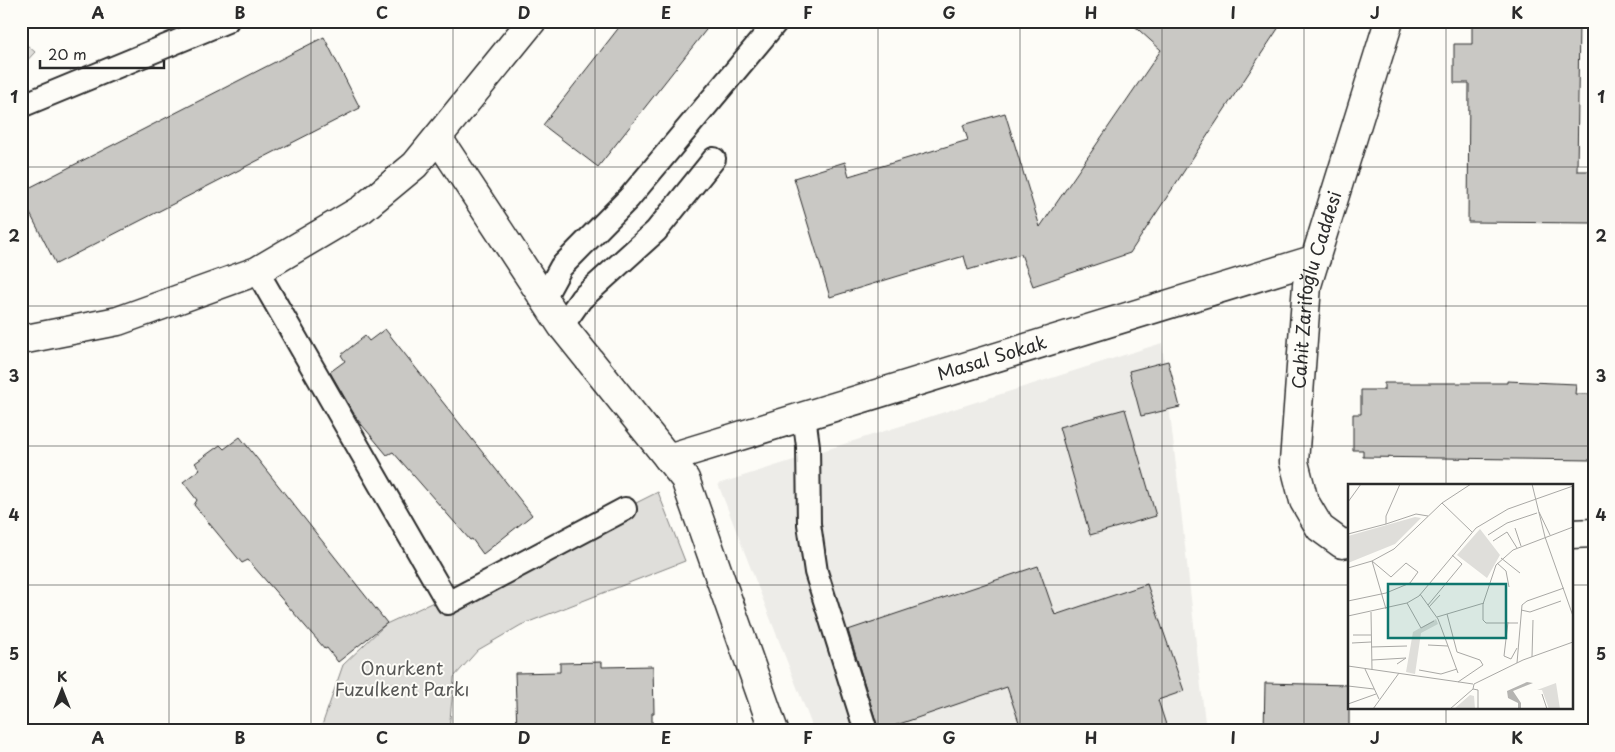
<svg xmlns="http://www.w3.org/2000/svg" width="1615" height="752" font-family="'Playpen Sans',sans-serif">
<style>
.built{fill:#edece8}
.green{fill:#dfdeda;stroke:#858482}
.building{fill:#c9c8c4;stroke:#2b2b2b}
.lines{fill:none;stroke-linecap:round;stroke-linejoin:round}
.service-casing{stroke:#2b2b2b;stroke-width:26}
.minor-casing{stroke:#2b2b2b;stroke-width:31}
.service{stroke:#fdfcf7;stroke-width:22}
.minor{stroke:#fdfcf7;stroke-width:28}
.grid{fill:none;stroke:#2b2b2b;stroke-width:1;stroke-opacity:0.55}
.labels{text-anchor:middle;stroke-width:4;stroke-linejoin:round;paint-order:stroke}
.street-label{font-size:18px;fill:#2b2b2b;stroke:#fdfcf7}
.park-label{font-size:18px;fill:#585857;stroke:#fdfcf7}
.inset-road{fill:none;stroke:#a9a8a5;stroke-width:1}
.view{fill:#0f766e;fill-opacity:0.15;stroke:#0f766e;stroke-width:2.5}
.inset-edge{fill:none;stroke:#2b2b2b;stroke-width:2.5}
.neatline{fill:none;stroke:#2b2b2b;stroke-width:2}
.grid-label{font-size:16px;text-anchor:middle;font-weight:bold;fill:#2b2b2b}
</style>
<rect width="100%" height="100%" fill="#fdfcf7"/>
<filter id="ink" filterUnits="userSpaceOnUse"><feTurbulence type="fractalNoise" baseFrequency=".02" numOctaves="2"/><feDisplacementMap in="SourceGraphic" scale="10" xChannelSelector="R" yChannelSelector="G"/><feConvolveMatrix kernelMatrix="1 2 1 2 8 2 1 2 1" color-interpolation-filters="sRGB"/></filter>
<g filter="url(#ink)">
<path class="built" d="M 1162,343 L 1206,731 L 814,731 L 718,484 Z"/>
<path class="green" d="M 21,40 L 35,52 L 21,67 Z
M 658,492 L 685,561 L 521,625 L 478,650 L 454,677 L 449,731 L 320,731 L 343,665 L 386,624 L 496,573 Z"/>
<path class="building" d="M 624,21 L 713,21 L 598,167 L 543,125 Z
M 1129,21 L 1283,21 L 1130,253 L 1033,286 L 1021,254 L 968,270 L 964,256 L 830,297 L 794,178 L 845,162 L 849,176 L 968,140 L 963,125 L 1005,113 L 1040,227 L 1161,50 Z
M 1472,21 L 1579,21 L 1577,171 L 1593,171 L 1592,223 L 1468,222 L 1469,83 L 1454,83 L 1454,44 L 1472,44 Z
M 324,37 L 360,108 L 56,264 L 21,196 L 21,192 Z
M 385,329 L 532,515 L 483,554 L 472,539 L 470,540 L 393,452 L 387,455 L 357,419 L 330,372 L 345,361 L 341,355 L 365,336 L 369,341 Z
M 1168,361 L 1180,407 L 1141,416 L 1129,371 Z
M 1507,381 L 1576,384 L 1575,394 L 1594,394 L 1593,460 L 1363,457 L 1363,450 L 1353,450 L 1353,414 L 1361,414 L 1361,390 L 1384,390 L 1384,383 L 1507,383 Z
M 1125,409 L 1156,516 L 1090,535 L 1059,427 Z
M 240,437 L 387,623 L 338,662 L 327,648 L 325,649 L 248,560 L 242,563 L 194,505 L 197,500 L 183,482 L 200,469 L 195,463 L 220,445 L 224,449 Z
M 1038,566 L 1055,615 L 1147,584 L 1184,691 L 1158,700 L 1168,731 L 1022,731 L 1007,687 L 879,731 L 848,630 Z
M 602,662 L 602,667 L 653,666 L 654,713 L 652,713 L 652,731 L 517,731 L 515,673 L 560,672 L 560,663 Z
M 1265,683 L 1349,685 L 1349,731 L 1264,731 Z"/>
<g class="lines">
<g class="service-casing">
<path id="service" d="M 21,106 L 227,21
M 257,271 L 448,603 L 625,509
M 544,298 L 561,267 L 629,198 L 777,21
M 562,326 L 581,299 L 656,231 L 714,159
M 804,416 L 808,446 L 809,524 L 816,572 L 866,731"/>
</g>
<g class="minor-casing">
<g id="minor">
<path d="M 438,138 L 562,326 L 685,479 L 774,731"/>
<path d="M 21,340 L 118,321 L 257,271 L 362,209 L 415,165 L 532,21"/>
<path id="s1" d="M 668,458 L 1316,259"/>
<path d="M 1571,534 L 1594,533"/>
<path id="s2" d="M 1349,543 L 1342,544 L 1320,528 L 1304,501 L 1294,462 L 1307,285 L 1389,21"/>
</g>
</g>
<use href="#service" class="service"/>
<use href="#minor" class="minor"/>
</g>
</g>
<path class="grid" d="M 169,21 L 169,731M 311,21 L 311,731M 453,21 L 453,731M 595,21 L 595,731M 737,21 L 737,731M 878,21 L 878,731M 1020,21 L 1020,731M 1162,21 L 1162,731M 1304,21 L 1304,731M 1446,21 L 1446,486M 21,167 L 1594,167M 21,306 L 1594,306M 21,446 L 1594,446M 21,585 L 1349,585M 1571,585 L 1594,585M 1446,708 L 1446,731"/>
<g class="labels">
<g class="street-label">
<text dy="6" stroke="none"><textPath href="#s2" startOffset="280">Cahit Zarifoğlu Caddesi</textPath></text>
<text dy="6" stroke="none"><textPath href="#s1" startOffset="339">Masal Sokak</textPath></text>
</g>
<g class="park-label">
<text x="402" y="675">Onurkent<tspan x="402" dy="21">Fuzulkent Parkı</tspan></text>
</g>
</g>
<g transform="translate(1348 484)">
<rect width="225" height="225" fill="#fdfcf7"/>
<path d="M 67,33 L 73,34 L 47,60 L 0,79 L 0,52 ZM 132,45 L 152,71 L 139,94 L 109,71 ZM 88,135 L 90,140 L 73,149 L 67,190 L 58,188 L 65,148 ZM 208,199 L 212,225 L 201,225 L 194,206 L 189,206 ZM 122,211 L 126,212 L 127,225 L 106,225 Z" fill="#dfdeda"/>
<path d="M 179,198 L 185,199 L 165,207 L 173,219 L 173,225 L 170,225 L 170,219 L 160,214 L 159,207 Z" fill="#b5b4b1"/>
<path class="inset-road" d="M 52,0 L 38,32 L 38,40 L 68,30 L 80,32M 184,0 L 197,53 L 225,132M 0,18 L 13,0M 94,19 L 124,48M 191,28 L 202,51M 167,44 L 173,62M 0,50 L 38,40M 140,51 L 159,39 L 189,29M 145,57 L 159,48 L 169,64M 153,74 L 172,89M 24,77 L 38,125M 149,79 L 158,87 L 161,103M 0,84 L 24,77 L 46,65 L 94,19 L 123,0M 72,110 L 90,135 L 110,189M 0,117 L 38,109 L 62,99 L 70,88 L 58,79 L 43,93 L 24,77M 59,119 L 73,144 L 86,137M 80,121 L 114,80 L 104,71M 81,123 L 92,111M 173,126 L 182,128 L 213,117M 23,128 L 24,186M 99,130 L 109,168 L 132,176 L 135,181 L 110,198M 0,132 L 59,119 L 71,112 L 128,44 L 160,25 L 225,2M 89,133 L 136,119M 160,138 L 156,172 L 163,175 L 169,164M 170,139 L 138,139 L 135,136 L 135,120 L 148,81 L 165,66 L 225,43M 5,151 L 23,151M 4,159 L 23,158M 80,161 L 100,162M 23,163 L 59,162M 184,173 L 185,136M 0,175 L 0,155M 24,176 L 58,174 L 49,180M 169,179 L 174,121 L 179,117 L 216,104M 0,182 L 125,200M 17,185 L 31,215M 71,186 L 93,190 L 109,185M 0,202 L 26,205M 130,206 L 125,205 L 126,200 L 175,176 L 225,158M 194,210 L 199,225M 0,220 L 28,210M 25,225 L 51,189M 102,225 L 125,205M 130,225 L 130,206"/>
<path class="view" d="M 40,100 L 158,100 L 158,154 L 40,154 Z"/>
<rect width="225" height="225" class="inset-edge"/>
</g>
<rect width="1615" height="752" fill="none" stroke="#fdfcf7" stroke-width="55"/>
<g transform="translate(62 690)" stroke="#fdfcf7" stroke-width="4" paint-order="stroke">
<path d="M0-4L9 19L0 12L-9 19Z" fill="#2b2b2b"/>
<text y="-8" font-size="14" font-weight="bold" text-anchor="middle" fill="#2b2b2b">K</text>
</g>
<path d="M40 60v8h124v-8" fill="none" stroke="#2b2b2b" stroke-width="2.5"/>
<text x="48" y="60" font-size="15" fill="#2b2b2b" stroke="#fdfcf7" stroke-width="4" paint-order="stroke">20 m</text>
<rect x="28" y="28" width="1560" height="696" class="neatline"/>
<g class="grid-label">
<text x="98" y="19">A</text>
<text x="240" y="19">B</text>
<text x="382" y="19">C</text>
<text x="524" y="19">D</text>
<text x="666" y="19">E</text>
<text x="808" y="19">F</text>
<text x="949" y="19">G</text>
<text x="1091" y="19">H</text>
<text x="1233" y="19">I</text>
<text x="1375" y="19">J</text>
<text x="1517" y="19">K</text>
<text x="14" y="103">1</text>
<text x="1601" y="103">1</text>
<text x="14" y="242">2</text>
<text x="1601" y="242">2</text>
<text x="14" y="382">3</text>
<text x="1601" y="382">3</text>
<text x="14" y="521">4</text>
<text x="1601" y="521">4</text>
<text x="14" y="660">5</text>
<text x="1601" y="660">5</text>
<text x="98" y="744">A</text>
<text x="240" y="744">B</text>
<text x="382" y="744">C</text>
<text x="524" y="744">D</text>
<text x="666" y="744">E</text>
<text x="808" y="744">F</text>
<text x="949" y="744">G</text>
<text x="1091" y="744">H</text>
<text x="1233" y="744">I</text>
<text x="1375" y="744">J</text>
<text x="1517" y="744">K</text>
</g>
</svg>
